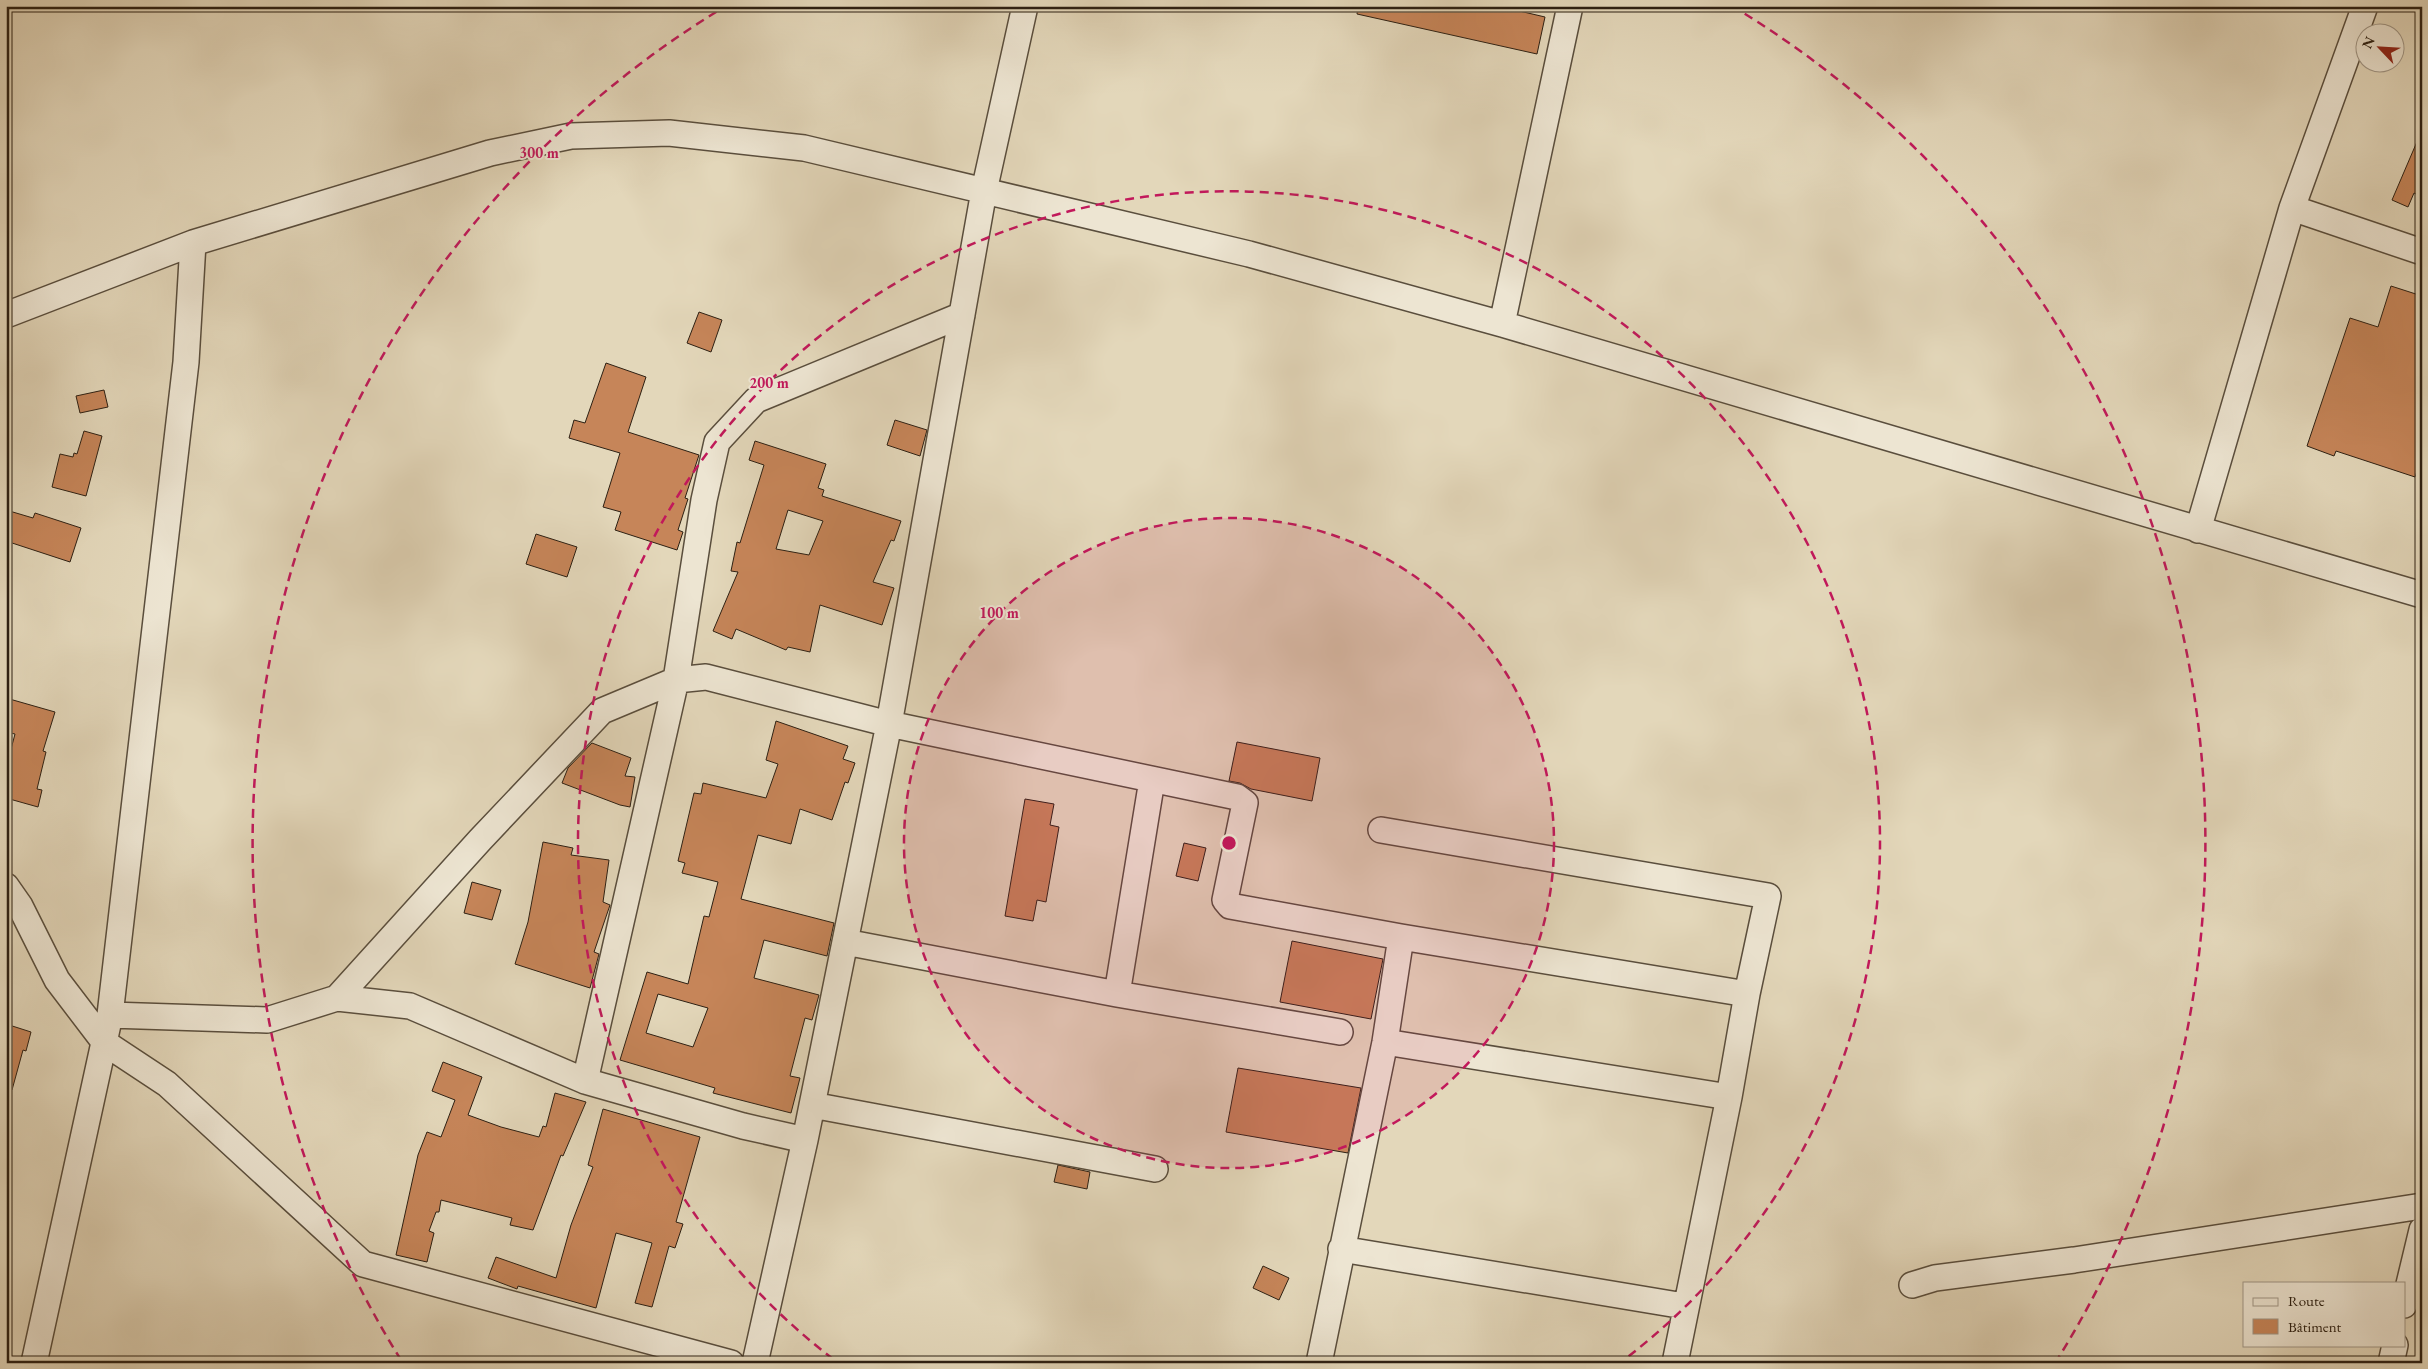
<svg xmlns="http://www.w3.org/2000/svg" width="2428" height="1369" font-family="'EB Garamond',serif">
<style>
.building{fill:#c68559;stroke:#2d2013;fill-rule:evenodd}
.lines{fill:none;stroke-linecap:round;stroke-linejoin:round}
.street-casing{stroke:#5a4e3d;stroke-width:28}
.street{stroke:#ede5d2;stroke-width:25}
.ring{fill:none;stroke:#c2185b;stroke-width:2.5;stroke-dasharray:9 6}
.centre{fill:#c2185b;stroke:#ede5d2;stroke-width:2.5}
.ring-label{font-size:15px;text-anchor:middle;font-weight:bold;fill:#c2185b;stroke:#ede5d2;stroke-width:4;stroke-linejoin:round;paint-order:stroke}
</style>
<rect width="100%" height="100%" fill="#e3d7ba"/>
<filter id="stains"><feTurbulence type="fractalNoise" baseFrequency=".004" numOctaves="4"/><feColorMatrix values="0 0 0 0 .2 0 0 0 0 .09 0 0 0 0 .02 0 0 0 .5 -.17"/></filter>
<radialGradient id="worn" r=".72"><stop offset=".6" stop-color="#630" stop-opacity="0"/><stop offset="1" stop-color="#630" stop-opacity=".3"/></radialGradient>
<path class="building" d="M 1358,6 L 1498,6 L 1545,17 L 1537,54 L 1357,14 Z
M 2422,130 L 2422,197 L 2414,193 L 2408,207 L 2392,200 Z
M 2391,286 L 2422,296 L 2422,456 L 2415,477 L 2336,451 L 2334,456 L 2307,446 L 2350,318 L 2378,327 Z
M 699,312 L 722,320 L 711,352 L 687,343 Z
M 606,363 L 646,377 L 628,432 L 699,455 L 685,498 L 688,499 L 678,530 L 683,532 L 677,550 L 615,530 L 621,512 L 603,507 L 620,453 L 569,438 L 574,420 L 585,423 Z
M 104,390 L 108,407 L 80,413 L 76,396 Z
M 895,420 L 927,430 L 920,456 L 887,445 Z
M 84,431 L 102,436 L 86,496 L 52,487 L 60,454 L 73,457 L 74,453 L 77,454 Z
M 755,441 L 826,464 L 818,488 L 824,490 L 822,496 L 901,521 L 894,541 L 891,540 L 873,582 L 894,588 L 882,625 L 820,605 L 810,652 L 788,647 L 786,650 L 736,629 L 732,639 L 713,631 L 738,572 L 731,571 L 737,542 L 740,543 L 764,465 L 749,460 ZM 788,510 L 823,521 L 809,555 L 776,549 Z
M 6,510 L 33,518 L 35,513 L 81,528 L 70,562 L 6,541 Z
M 536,534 L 577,547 L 567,577 L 526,564 Z
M 6,698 L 55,712 L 43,751 L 46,752 L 37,789 L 42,790 L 38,807 L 6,798 L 6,768 L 15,734 L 6,732 Z
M 776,721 L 848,746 L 843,759 L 855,763 L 848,783 L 845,782 L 832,820 L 800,809 L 791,844 L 758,835 L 741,899 L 834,923 L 827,956 L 764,940 L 754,978 L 819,995 L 812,1020 L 805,1018 L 790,1076 L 800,1078 L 791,1113 L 713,1093 L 715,1088 L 620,1060 L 647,972 L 688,984 L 704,916 L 709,917 L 718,882 L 682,873 L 685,863 L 678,861 L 694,793 L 701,794 L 703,783 L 766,798 L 778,764 L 766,760 ZM 658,994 L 708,1008 L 693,1047 L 646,1033 Z
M 1237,742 L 1320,758 L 1312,801 L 1251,789 L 1240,783 L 1229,781 Z
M 592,743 L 631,758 L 625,776 L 635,777 L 630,807 L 620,805 L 562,783 L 568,768 Z
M 1025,799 L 1054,804 L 1050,825 L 1059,827 L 1046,902 L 1037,900 L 1033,921 L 1005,916 Z
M 543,842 L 573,848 L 571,855 L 609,860 L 603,902 L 610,905 L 594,952 L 599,954 L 590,988 L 515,964 L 528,922 Z
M 1184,843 L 1206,848 L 1198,881 L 1176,876 Z
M 472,882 L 501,890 L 492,920 L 464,913 Z
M 1292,941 L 1383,959 L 1371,1019 L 1280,1002 Z
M 6,1024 L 31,1032 L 26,1051 L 23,1050 L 12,1090 L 6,1090 Z
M 443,1062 L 482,1077 L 468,1115 L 501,1127 L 539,1137 L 543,1126 L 546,1127 L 555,1093 L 586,1102 L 563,1156 L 561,1155 L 533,1230 L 510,1225 L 512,1218 L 441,1200 L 439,1212 L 436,1212 L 429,1231 L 434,1233 L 427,1262 L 396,1255 L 418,1155 L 427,1132 L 441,1137 L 455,1100 L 432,1091 Z
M 1238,1068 L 1361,1088 L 1348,1153 L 1226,1132 Z
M 603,1109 L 700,1137 L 676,1222 L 683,1224 L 675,1248 L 669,1246 L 652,1307 L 635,1303 L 652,1243 L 616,1233 L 596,1308 L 518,1286 L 517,1289 L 488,1278 L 496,1257 L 556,1278 L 571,1225 L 593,1167 L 588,1165 Z
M 1058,1165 L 1090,1172 L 1087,1189 L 1054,1182 Z
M 1263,1266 L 1289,1278 L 1279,1300 L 1253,1288 Z"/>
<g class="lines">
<g class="street-casing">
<path id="street" d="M 2292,208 L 2422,252
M 6,315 L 193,243 L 490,153 L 571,136 L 669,133 L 804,148 L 1249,254 L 1502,324 L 2422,595
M 1502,324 L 1570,6
M 2198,530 L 2292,208 L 2365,6
M 1381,830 L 1768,896 L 1747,994 L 1729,1097 L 1675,1363
M 6,886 L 20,906 L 57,980 L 105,1043 L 167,1084 L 363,1264 L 731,1363
M 845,942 L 1117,994 L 1340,1032
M 1117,994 L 1152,780
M 337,998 L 480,840 L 602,711 L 676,680 L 706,677 L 889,724 L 1237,797 L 1245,803 L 1225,900 L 1230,906 L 1401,937 L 1747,994
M 110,1015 L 267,1020 L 337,998 L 410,1006 L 585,1081 L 743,1126 L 805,1140
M 1385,1042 L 1729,1097
M 585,1081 L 676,680 L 704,500 L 717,442 L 756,400 L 962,315
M 812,1105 L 1155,1169
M 1341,1249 L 1684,1306
M 1912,1285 L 1935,1278 L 2074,1260 L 2422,1206
M 2404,1305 L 2422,1230
M 34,1363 L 110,1015 L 186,362 L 193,243
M 755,1363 L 805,1140 L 889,724 L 984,191 L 1025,6
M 1319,1363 L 1385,1042 L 1401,937
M 2391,1363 L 2395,1345"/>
</g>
<use href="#street" class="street"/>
</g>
<circle cx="1229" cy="843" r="325" fill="#c2185b" fill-opacity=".12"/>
<g class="ring">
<circle cx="1229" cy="843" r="325"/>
<path d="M833 1359A651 651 0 1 1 1625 1359"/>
<path d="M401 1360A976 976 0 0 1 726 6M1732 6A976 976 0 0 1 2057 1360"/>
</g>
<circle cx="1229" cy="843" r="8" class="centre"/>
<g class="ring-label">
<text x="539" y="158">300 m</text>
<text x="769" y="388">200 m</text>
<text x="999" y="618">100 m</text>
</g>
<rect width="2428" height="1369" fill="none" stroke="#e3d7ba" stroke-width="25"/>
<rect x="8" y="8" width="2413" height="1354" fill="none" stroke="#2d2013" stroke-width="2.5"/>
<rect x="12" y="12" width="2403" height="1344" fill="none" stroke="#2d2013"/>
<rect x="2243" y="1282" width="162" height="65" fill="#ede5d2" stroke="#a09686"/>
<rect x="2253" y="1298" width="25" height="8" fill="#ede5d2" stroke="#a09686"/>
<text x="2288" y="1306" font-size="15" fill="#2d2013">Route</text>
<rect x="2253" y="1319" width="25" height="15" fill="#c68559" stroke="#a09686"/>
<text x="2288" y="1332" font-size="15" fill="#2d2013">Bâtiment</text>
<g transform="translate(2380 48) rotate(295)"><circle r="24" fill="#ede5d2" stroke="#a09686"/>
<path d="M0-4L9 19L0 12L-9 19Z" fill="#8f2418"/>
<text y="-8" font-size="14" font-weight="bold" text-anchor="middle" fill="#2d2013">N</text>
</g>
<rect width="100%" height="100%" filter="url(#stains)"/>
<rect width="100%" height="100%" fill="url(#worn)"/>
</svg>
